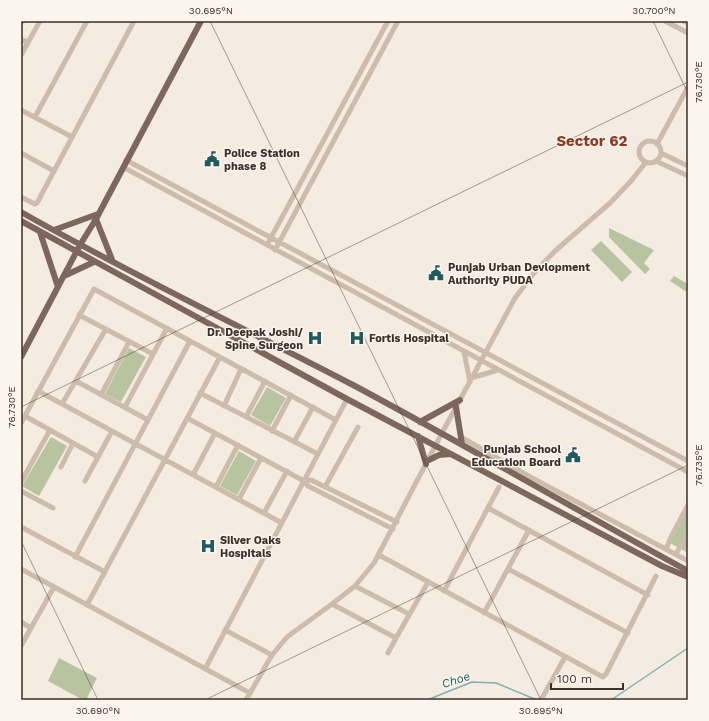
<svg xmlns="http://www.w3.org/2000/svg" width="709" height="721" font-family="'Work Sans',sans-serif">
<style>
.green{fill:#b8c4a0}
.lines{fill:none;stroke-linecap:round;stroke-linejoin:round}
.stream{stroke:#7fb0b2;stroke-width:1.5}
.minor{stroke:#cdbbac;stroke-width:5}
.major{stroke:#7d675c;stroke-width:6}
.ticks{fill:none;stroke:#3b302b;stroke-width:1;stroke-opacity:0.45}
.labels{text-anchor:middle;stroke-width:3;stroke-linejoin:round;paint-order:stroke}
.poi-label{font-size:11px;font-weight:bold;fill:#3b302b;stroke:#fbf5ee;text-anchor:start}
.water-label{font-size:12px;font-style:italic;fill:#1f5a5e;stroke:#fbf5ee}
.district-label{font-size:15px;font-weight:bold;fill:#8c3b22;stroke:#fbf5ee}
.neatline{fill:none;stroke:#3b302b;stroke-width:1.5}
.ticks-label{font-size:10px;text-anchor:middle;fill:#3b302b}
</style>
<rect width="100%" height="100%" fill="#f4ebe1"/>
<path class="green" d="M 609,228 L 654,250 L 644,263 L 650,269 L 645,274 L 609,237 Z
M 601,241 L 632,272 L 622,282 L 591,250 Z
M 674,276 L 688,284 L 688,293 L 670,281 Z
M 129,348 L 146,357 L 121,402 L 105,394 Z
M 267,387 L 286,398 L 270,426 L 251,415 Z
M 51,437 L 67,446 L 39,496 L 22,486 Z
M 239,451 L 256,461 L 237,495 L 220,486 Z
M 688,505 L 688,553 L 668,542 Z
M 59,658 L 97,678 L 86,700 L 83,700 L 48,681 Z"/>
<g class="lines">
<path class="stream" d="M 427,700 L 472,682 L 496,683 L 537,700
M 611,700 L 688,648"/>
<path class="minor" d="M 665,21 L 688,33
M 683,21 L 688,23
M 21,39 L 28,43
M 21,55 L 40,21
M 21,110 L 72,137
M 35,117 L 87,21
M639 152a11 11 0 1 1 22 0a11 11 0 1 1-22 0Z
M 657,144 L 688,87
M 21,153 L 54,171
M 661,153 L 688,166
M 126,160 L 688,461
M 656,161 L 688,176
M 123,167 L 688,472
M 21,197 L 35,204 L 37,203 L 134,21
M 267,245 L 388,21
M 275,250 L 398,21
M 79,315 L 153,354
M 464,352 L 470,382
M 471,378 L 498,370
M 76,381 L 148,420
M 38,391 L 282,523
M 200,393 L 318,454
M 101,395 L 129,342
M 62,404 L 106,329
M 224,406 L 241,369
M 125,407 L 167,328
M 25,416 L 98,457
M 246,417 L 265,381
M 187,418 L 304,481 L 308,486 L 393,529
M 21,423 L 94,289 L 336,420
M 272,431 L 291,395
M 461,437 L 532,478 L 688,561
M 294,442 L 313,407
M 61,467 L 73,443
M 193,475 L 215,433
M 85,481 L 112,431
M 304,481 L 311,480 L 397,522
M 21,482 L 50,430
M 216,487 L 238,445
M 325,487 L 358,427
M 21,491 L 53,508
M 239,499 L 261,458
M 488,508 L 648,595
M 264,513 L 287,471
M 21,527 L 105,572
M 666,549 L 671,537 L 688,505
M 676,554 L 688,533
M 379,555 L 603,677 L 606,674 L 656,576
M 75,557 L 190,341
M 21,569 L 250,693
M 508,569 L 628,633
M 355,586 L 409,614
M 444,591 L 499,487
M 332,604 L 396,638 L 428,582
M 87,605 L 220,357
M 484,613 L 529,530
M 21,622 L 31,628
M 225,630 L 272,655
M 21,646 L 54,587
M 388,653 L 396,638
M 205,669 L 347,399
M 246,700 L 272,655 L 287,637 L 332,604 L 355,586 L 374,563 L 442,433 L 515,298 L 534,273 L 555,251 L 610,203 L 631,181 L 646,162
M 541,700 L 565,657"/>
<path class="major" d="M 21,212 C 130,274 244,328 355,386 C 467,446 576,510 688,571
M 96,219 L 113,262
M 21,221 L 347,399 L 662,566 L 688,577
M 54,230 L 98,214
M 40,232 L 58,287
M 64,276 L 94,262
M 21,357 L 80,245 L 96,219 L 201,21
M 456,407 L 462,444
M 420,422 L 460,400
M 418,436 L 426,464
M 429,460 L 439,455 L 451,454"/>
</g>
<path class="ticks" d="M 210,21 L 541,700M 653,21 L 688,93M 21,24 L 28,21M 21,407 L 688,82M 21,541 L 98,700M 205,700 L 688,465"/>
<defs>
<g id="civic-bare" transform="scale(1.2)"><path d="M-.6-6.5H3V-4.5H.6V-3L4-1V1h2V6H-6V1h2V-1L-.6-3ZM-1.2 2.5V6h2.4V2.5Z" fill="#1f5a5e" stroke="#fbf5ee" stroke-width="2.5" paint-order="stroke"/></g>
<g id="hospital-bare" transform="scale(1.2)"><path d="M-5-5h3v3.5h4V-5h3V5h-3V1.5h-4V5h-3Z" fill="#1f5a5e" stroke="#fbf5ee" stroke-width="2.5" paint-order="stroke"/></g>
</defs>
<g fill-rule="evenodd">
<use href="#civic-bare" x="212" y="159"/>
<use href="#civic-bare" x="436" y="273"/>
<use href="#hospital-bare" x="315" y="338"/>
<use href="#hospital-bare" x="357" y="338"/>
<use href="#civic-bare" x="573" y="455"/>
<use href="#hospital-bare" x="208" y="546"/>
</g>
<g class="labels">
<g class="poi-label">
<text x="224" y="157">Police Station<tspan x="224" dy="13">phase 8</tspan></text>
<text x="448" y="271">Punjab Urban Devlopment<tspan x="448" dy="13">Authority PUDA</tspan></text>
<text x="303" y="336" text-anchor="end">Dr. Deepak Joshi/<tspan x="303" dy="13">Spine Surgeon</tspan></text>
<text x="369" y="342">Fortis Hospital</text>
<text x="561" y="453" text-anchor="end">Punjab School<tspan x="561" dy="13">Education Board</tspan></text>
<text x="220" y="544">Silver Oaks<tspan x="220" dy="13">Hospitals</tspan></text>
</g>
<g class="water-label">
<text transform="translate(456 680) rotate(-18)" y="4">Choe</text>
</g>
<g class="district-label">
<text x="592" y="146">Sector 62</text>
</g>
</g>
<rect width="709" height="721" fill="none" stroke="#fbf5ee" stroke-width="44"/>
<path d="M551 683v6h72v-6" fill="none" stroke="#3b302b" stroke-width="2"/>
<text x="557" y="683" font-size="12" fill="#3b302b" stroke="#fbf5ee" stroke-width="3" paint-order="stroke">100 m</text>
<rect x="22" y="22" width="665" height="677" class="neatline"/>
<g class="ticks-label">
<text x="211" y="14">30.695°N</text>
<text x="654" y="14">30.700°N</text>
<text transform="translate(698 82) rotate(-90)" y="4">76.730°E</text>
<text transform="translate(11 407) rotate(-90)" y="4">76.730°E</text>
<text transform="translate(698 465) rotate(-90)" y="4">76.735°E</text>
<text x="98" y="714">30.690°N</text>
<text x="541" y="714">30.695°N</text>
</g>
</svg>
